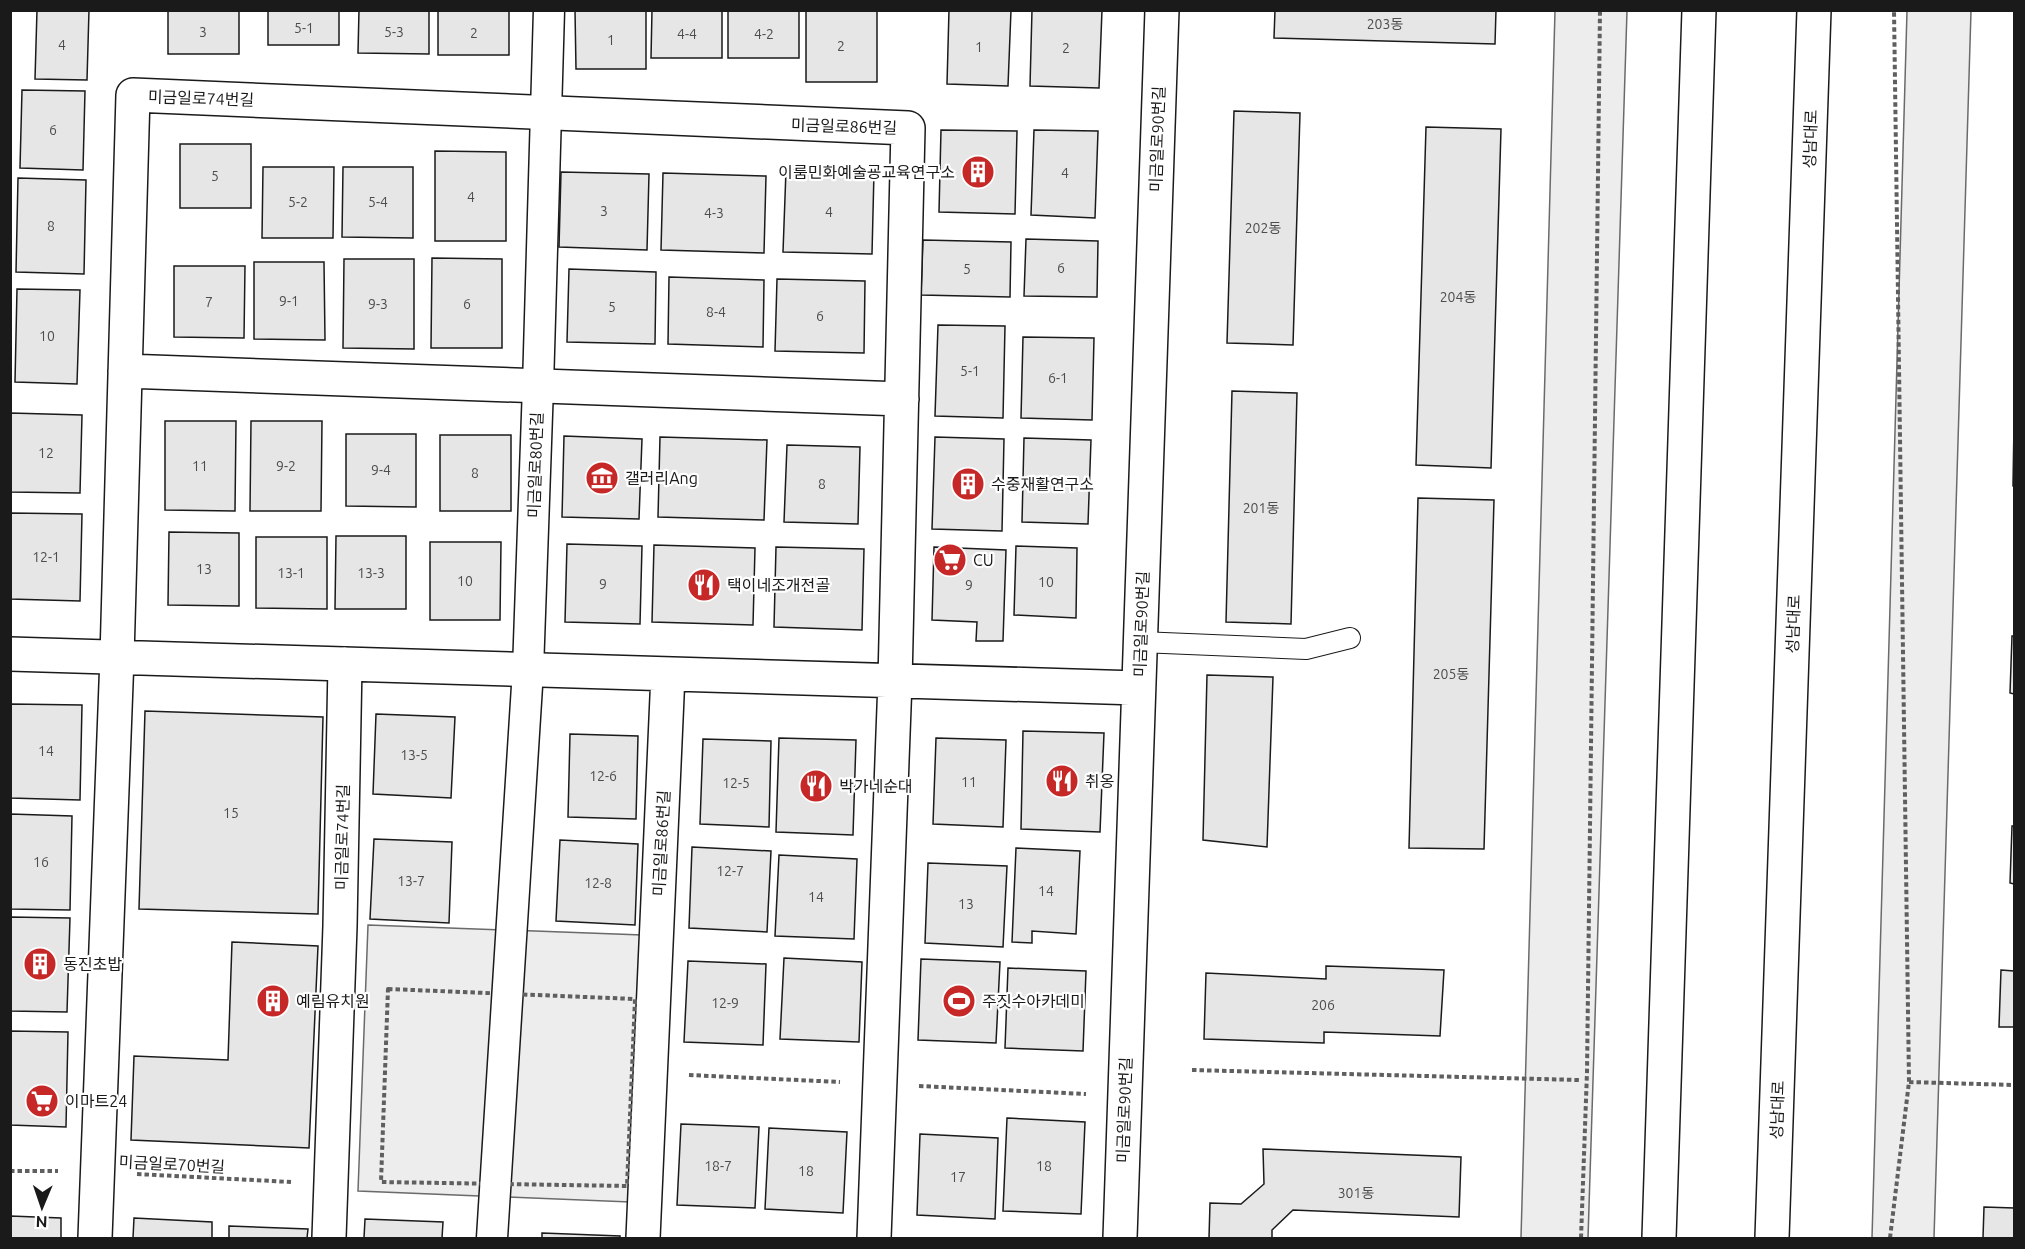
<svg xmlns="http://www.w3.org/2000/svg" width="2025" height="1249" font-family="Ubuntu,'Noto Sans KR',sans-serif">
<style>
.built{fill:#ededed;stroke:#6a6a6a;stroke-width:1.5}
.building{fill:#e6e6e6;stroke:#1a1a1a;stroke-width:1.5}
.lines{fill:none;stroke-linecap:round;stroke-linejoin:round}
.service-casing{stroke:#1a1a1a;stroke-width:22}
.pedestrian-casing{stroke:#1a1a1a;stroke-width:33}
.minor-casing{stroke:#1a1a1a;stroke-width:36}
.primary-casing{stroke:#1a1a1a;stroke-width:36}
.path{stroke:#5f5f5f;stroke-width:4;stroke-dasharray:4.5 3;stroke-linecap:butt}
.service{stroke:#fff;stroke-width:20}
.pedestrian{stroke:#fff;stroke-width:30}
.minor{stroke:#fff;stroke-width:33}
.primary{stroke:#fff;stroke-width:33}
.labels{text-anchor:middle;stroke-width:4.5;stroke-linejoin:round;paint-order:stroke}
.number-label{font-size:14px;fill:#4d4d4d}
.street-label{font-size:16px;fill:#1a1a1a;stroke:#fff}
.poi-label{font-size:16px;fill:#1a1a1a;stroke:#fff;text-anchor:start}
</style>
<rect width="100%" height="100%" fill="#fff"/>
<path class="built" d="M 1555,11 L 1627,11 L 1588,1238 L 1521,1238 Z
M 1907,11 L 1971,11 L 1934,1238 L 1872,1238 Z
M 368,925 L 642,935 L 630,1202 L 358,1191 Z"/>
<path class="building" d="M 37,10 L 89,10 L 87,80 L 35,79 Z
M 168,10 L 239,10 L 239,54 L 168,54 Z
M 268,10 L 339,10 L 339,45 L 268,45 Z
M 359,10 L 429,10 L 429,54 L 358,53 Z
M 438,10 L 509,10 L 509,55 L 438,55 Z
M 575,10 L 646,10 L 646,69 L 576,69 Z
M 652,10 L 722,10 L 722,58 L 651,58 Z
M 728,10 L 799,10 L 799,58 L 728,58 Z
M 806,10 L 877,10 L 877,82 L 806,82 Z
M 949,10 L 1011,10 L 1008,86 L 947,84 Z
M 1032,10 L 1102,10 L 1099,88 L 1030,86 Z
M 1275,10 L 1496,10 L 1495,44 L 1274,38 Z
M 22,90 L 85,91 L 83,170 L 20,168 Z
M 1234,111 L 1300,113 L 1293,345 L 1227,343 Z
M 1426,127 L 1501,129 L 1491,468 L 1416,465 Z
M 941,130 L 1017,131 L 1015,214 L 939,212 Z
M 1034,130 L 1098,131 L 1095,218 L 1031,215 Z
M 180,144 L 251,144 L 251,208 L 180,208 Z
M 435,151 L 506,152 L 506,241 L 435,241 Z
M 263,167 L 334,167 L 333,238 L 262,238 Z
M 343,167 L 413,167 L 413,238 L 342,237 Z
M 786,170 L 874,172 L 872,254 L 783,252 Z
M 561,172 L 649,174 L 647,250 L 559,247 Z
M 663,173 L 766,176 L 764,253 L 661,250 Z
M 18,178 L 86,180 L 84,274 L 16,272 Z
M 1026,239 L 1098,241 L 1097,297 L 1024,296 Z
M 923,240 L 1011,242 L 1010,297 L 921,295 Z
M 432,258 L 502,259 L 502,348 L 431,348 Z
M 344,259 L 414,259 L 414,349 L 343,348 Z
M 254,262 L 324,262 L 325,340 L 254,339 Z
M 174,266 L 245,266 L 244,338 L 174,337 Z
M 569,269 L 656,272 L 655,344 L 567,342 Z
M 669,277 L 764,280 L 763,347 L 668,344 Z
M 777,279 L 865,281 L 864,353 L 775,351 Z
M 17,289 L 80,290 L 77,384 L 15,382 Z
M 938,325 L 1005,326 L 1003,418 L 935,416 Z
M 1023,337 L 1094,338 L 1092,420 L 1021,418 Z
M 1232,391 L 1297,393 L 1291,624 L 1226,622 Z
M 10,413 L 82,415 L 80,493 L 10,492 Z
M 165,421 L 236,421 L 235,511 L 165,510 Z
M 251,421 L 322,421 L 321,511 L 250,511 Z
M 2014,424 L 2014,487 L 2013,486 Z
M 346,434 L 416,434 L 416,507 L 346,506 Z
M 440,435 L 511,435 L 511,511 L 440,511 Z
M 564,436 L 642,439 L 639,519 L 562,517 Z
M 660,437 L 767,440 L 764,520 L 658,517 Z
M 935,437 L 1004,439 L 1002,531 L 932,529 Z
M 1024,438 L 1091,440 L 1088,524 L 1022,522 Z
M 787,445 L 860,447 L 858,524 L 784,522 Z
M 1418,498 L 1494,500 L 1484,849 L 1409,848 Z
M 10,513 L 82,514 L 80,601 L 10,599 Z
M 169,532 L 239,533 L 239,606 L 168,605 Z
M 336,536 L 406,536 L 406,609 L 335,609 Z
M 256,537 L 327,537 L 327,609 L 256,608 Z
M 430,542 L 501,542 L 500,620 L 430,620 Z
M 567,544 L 642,546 L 640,624 L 565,622 Z
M 654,545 L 755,548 L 753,625 L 652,622 Z
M 1016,546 L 1077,548 L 1076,618 L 1014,615 Z
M 776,547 L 864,549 L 862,630 L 774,627 Z
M 934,547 L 1006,550 L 1003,641 L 976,641 L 977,622 L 932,620 Z
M 2012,636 L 2014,636 L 2014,694 L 2010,693 Z
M 1207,675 L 1273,677 L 1267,847 L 1203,840 Z
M 10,704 L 82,705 L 80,800 L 10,798 Z
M 145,711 L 323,717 L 318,914 L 139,909 Z
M 376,714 L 455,717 L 451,798 L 373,794 Z
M 1023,731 L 1104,733 L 1100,832 L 1021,829 Z
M 570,734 L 638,736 L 636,819 L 568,817 Z
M 779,738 L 856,740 L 853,835 L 776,832 Z
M 936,738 L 1006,740 L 1003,827 L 933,824 Z
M 703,739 L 771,741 L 769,827 L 700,824 Z
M 10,814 L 72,816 L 70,910 L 10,909 Z
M 2012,826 L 2014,826 L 2014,884 L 2010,883 Z
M 374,839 L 452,842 L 449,923 L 370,919 Z
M 560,840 L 638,844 L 635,925 L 556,921 Z
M 692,847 L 771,851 L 767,932 L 689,928 Z
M 1016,848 L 1080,851 L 1076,934 L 1032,931 L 1032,943 L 1012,942 Z
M 779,855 L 857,859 L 854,939 L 775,936 Z
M 928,863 L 1007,866 L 1003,947 L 925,943 Z
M 10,917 L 70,918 L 67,1012 L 10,1011 Z
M 232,942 L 318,946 L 309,1148 L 131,1140 L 134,1056 L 228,1060 Z
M 784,958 L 862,962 L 859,1042 L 780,1039 Z
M 921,959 L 1000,962 L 996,1043 L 918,1040 Z
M 688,961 L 766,964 L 763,1045 L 684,1042 Z
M 1326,966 L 1444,970 L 1440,1036 L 1324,1032 L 1324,1043 L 1204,1039 L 1206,973 L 1326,979 Z
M 1008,968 L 1086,971 L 1083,1051 L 1005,1048 Z
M 2001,970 L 2014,971 L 2014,1027 L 1999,1027 Z
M 10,1031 L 68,1032 L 66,1127 L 10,1125 Z
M 1007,1118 L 1085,1122 L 1081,1214 L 1003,1211 Z
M 681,1124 L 759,1127 L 755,1208 L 677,1205 Z
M 769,1128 L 847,1132 L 843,1213 L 765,1209 Z
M 920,1134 L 998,1138 L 995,1219 L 917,1215 Z
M 1263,1149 L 1461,1157 L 1459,1217 L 1293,1210 L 1272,1230 L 1272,1238 L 1209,1238 L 1210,1203 L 1241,1204 L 1264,1184 Z
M 1984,1207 L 2014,1208 L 2014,1238 L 1983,1238 Z
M 10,1216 L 61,1218 L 61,1238 L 10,1238 Z
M 134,1218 L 212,1222 L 212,1238 L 133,1238 Z
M 365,1219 L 443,1222 L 442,1238 L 364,1238 Z
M 229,1226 L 308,1229 L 307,1238 L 229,1238 Z
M 542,1233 L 620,1236 L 620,1238 L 542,1238 Z"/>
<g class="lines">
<g class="service-casing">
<path id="service" d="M 1140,642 L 1306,649 L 1350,638"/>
</g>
<g class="pedestrian-casing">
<path id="pedestrian" d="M 492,1238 L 528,670 L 538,386 L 549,10"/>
</g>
<g class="minor-casing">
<path id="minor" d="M 125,371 L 902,399
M 10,654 L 1138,688
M 95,1238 L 117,657 L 133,95 L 908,128 L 895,681 L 874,1238
M 329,1238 L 340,926 L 345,664
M 643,1238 L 668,674
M 1120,1238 L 1162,10"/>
</g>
<g class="primary-casing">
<path id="primary" d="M 1659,1238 L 1699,10
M 1772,1238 L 1814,10"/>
</g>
<path class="path" d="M 388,989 L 635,999 L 627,1186 L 381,1182 Z
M 1192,1070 L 1579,1080
M 689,1075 L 840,1082
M 1909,1082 L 2014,1085
M 919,1086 L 1086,1094
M 10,1171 L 58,1171
M 137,1174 L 291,1182
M 1581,1238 L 1587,1072 L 1600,10
M 1890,1238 L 1909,1082 L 1894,10"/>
<use href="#service" class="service"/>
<use href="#pedestrian" class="pedestrian"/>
<use href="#minor" class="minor"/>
<use href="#primary" class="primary"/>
</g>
<defs>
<g id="building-disc" transform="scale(1.725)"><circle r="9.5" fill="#c62828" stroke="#fff"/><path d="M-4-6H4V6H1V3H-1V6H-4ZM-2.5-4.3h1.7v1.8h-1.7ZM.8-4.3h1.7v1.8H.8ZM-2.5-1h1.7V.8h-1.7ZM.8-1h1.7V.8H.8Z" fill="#fff"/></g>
<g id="museum-disc" transform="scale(1.725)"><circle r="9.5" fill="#c62828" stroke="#fff"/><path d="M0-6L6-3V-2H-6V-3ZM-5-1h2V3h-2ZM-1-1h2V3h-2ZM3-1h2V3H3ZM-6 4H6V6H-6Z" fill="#fff"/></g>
<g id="supermarket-disc" transform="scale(1.725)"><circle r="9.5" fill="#c62828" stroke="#fff"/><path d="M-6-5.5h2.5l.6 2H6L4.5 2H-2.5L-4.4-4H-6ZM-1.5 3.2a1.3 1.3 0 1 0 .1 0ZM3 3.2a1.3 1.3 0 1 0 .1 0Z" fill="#fff"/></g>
<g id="restaurant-disc" transform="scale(1.725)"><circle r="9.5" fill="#c62828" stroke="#fff"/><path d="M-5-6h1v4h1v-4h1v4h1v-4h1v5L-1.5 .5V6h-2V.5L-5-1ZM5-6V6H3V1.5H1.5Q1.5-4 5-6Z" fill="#fff"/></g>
<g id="stadium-disc" transform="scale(1.725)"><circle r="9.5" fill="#c62828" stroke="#fff"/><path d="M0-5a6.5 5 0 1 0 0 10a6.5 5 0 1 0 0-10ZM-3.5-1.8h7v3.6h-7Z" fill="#fff"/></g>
</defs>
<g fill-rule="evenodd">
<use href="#building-disc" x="978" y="172"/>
<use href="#museum-disc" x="602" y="478"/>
<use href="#building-disc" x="968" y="484"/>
<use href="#supermarket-disc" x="950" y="560"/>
<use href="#restaurant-disc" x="704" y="585"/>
<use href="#restaurant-disc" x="1062" y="781"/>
<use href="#restaurant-disc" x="816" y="786"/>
<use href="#building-disc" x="40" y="964"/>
<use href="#building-disc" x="273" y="1001"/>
<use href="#stadium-disc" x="959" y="1001"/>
<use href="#supermarket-disc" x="42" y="1101"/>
</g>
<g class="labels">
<g class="number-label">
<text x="1385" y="29">203동</text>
<text x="304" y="33">5-1</text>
<text x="203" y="37">3</text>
<text x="394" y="37">5-3</text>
<text x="474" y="38">2</text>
<text x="687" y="39">4-4</text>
<text x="764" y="39">4-2</text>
<text x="611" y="45">1</text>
<text x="62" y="50">4</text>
<text x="841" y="51">2</text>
<text x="979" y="52">1</text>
<text x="1066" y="53">2</text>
<text x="53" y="135">6</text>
<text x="1065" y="178">4</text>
<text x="215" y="181">5</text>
<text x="471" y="202">4</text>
<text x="298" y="207">5-2</text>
<text x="378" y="207">5-4</text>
<text x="604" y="216">3</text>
<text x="829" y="217">4</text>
<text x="714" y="218">4-3</text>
<text x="51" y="231">8</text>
<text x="1263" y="233">202동</text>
<text x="1061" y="273">6</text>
<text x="967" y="274">5</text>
<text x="1458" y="302">204동</text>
<text x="289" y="306">9-1</text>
<text x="209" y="307">7</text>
<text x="378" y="309">9-3</text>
<text x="467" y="309">6</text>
<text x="612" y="312">5</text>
<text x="716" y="317">8-4</text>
<text x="820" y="321">6</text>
<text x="47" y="341">10</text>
<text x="970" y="376">5-1</text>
<text x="1058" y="383">6-1</text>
<text x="46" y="458">12</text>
<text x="200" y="471">11</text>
<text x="286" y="471">9-2</text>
<text x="381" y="475">9-4</text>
<text x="475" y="478">8</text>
<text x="822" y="489">8</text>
<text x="1261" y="513">201동</text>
<text x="46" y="562">12-1</text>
<text x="204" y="574">13</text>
<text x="291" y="578">13-1</text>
<text x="371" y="578">13-3</text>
<text x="465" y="586">10</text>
<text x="1046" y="587">10</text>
<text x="603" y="589">9</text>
<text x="969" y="590">9</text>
<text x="1451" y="679">205동</text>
<text x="46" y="756">14</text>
<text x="414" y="760">13-5</text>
<text x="603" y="781">12-6</text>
<text x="969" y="787">11</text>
<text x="736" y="788">12-5</text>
<text x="231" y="818">15</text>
<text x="41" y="867">16</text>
<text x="730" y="876">12-7</text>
<text x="411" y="886">13-7</text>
<text x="598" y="888">12-8</text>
<text x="1046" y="896">14</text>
<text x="816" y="902">14</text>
<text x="966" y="909">13</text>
<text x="725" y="1008">12-9</text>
<text x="1323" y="1010">206</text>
<text x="718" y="1171">18-7</text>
<text x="1044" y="1171">18</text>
<text x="806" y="1176">18</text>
<text x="958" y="1182">17</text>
<text x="1356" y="1198">301동</text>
</g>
<g class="street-label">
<text transform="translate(201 98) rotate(2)" y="6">미금일로74번길</text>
<text transform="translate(844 126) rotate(2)" y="6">미금일로86번길</text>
<text transform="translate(1157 139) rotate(-88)" y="6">미금일로90번길</text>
<text transform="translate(1810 139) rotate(-88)" y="6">성남대로</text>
<text transform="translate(535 465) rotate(-88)" y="6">미금일로80번길</text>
<text transform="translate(1141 624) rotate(-88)" y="6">미금일로90번길</text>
<text transform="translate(1793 624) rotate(-88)" y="6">성남대로</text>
<text transform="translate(342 837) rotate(-89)" y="6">미금일로74번길</text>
<text transform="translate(661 843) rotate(-87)" y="6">미금일로86번길</text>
<text transform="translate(1124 1110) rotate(-88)" y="6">미금일로90번길</text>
<text transform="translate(1777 1110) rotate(-88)" y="6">성남대로</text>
<text transform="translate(172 1164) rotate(3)" y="6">미금일로70번길</text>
</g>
<g class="poi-label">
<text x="955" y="178" text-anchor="end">이룸민화예술굥교육연구소</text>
<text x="625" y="484">갤러리Ang</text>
<text x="991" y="490">수중재활연구소</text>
<text x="973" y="566">CU</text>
<text x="727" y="591">택이네조개전골</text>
<text x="1085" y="787">취옹</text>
<text x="839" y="792">박가네순대</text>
<text x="63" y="970">동진초밥</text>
<text x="296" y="1007">예림유치원</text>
<text x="982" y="1007">주짓수아카데미</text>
<text x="65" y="1107">이마트24</text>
</g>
</g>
<rect width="2025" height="1249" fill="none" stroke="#1a1a1a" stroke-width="24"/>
<g transform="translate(42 1207) rotate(182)" stroke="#ffffff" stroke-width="4.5" paint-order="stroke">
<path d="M0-4.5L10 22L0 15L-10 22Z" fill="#1a1a1a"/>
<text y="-9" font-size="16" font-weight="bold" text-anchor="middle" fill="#1a1a1a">N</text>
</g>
</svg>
